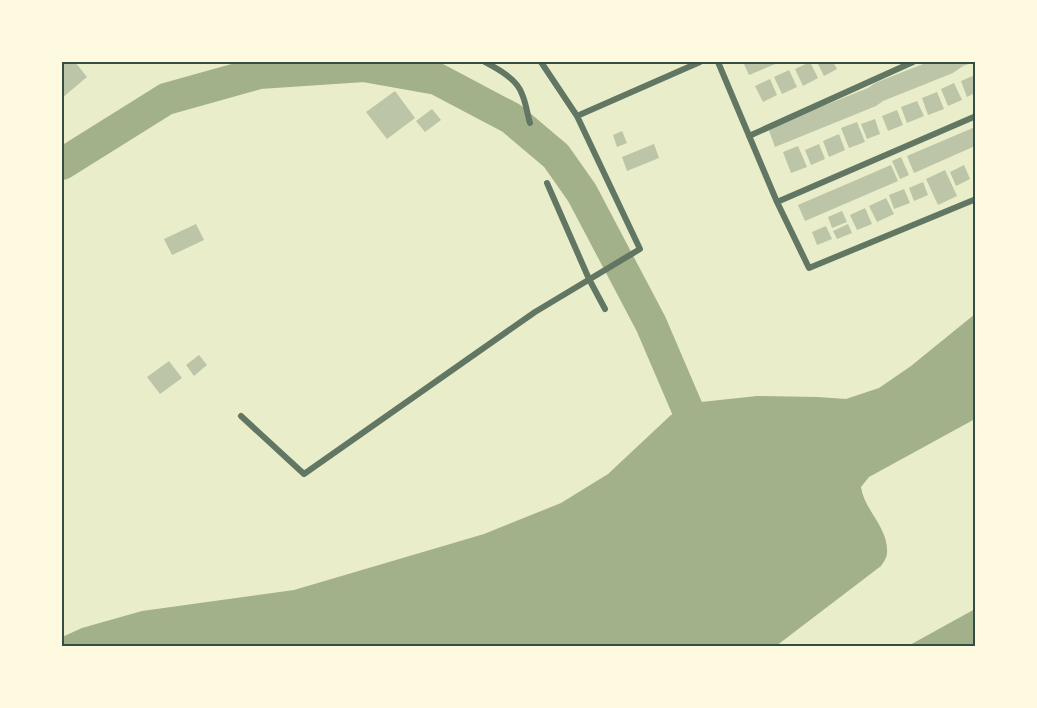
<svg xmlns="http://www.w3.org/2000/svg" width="1037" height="708" font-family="'Source Sans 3',sans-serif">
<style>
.water{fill:#a3b18a}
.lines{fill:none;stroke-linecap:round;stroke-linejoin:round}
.river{stroke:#a3b18a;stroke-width:32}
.building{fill:#bcc5a7}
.minor{stroke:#617663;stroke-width:6}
.neatline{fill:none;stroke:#344e41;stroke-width:2}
</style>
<rect width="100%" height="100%" fill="#e9edc9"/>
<path class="water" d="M 975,314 L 975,419 L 869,477 L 861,487 C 864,510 889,528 887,553 C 887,557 884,562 881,566 L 776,646 L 62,646 L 62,637 L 82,628 L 142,611 L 294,590 L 484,534 L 561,503 L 608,474 L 671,415 L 687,408 L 701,402 L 757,396 L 818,397 L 846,399 L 879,388 L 911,366 Z
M 975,609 L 975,646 L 908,646 Z"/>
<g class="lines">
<path class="river" d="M 62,164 L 166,99 L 259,73 L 364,66 L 437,79 L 511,118 L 556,156 L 582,193 L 651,324 L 687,408"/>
</g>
<path class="building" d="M 62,62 L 75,62 L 87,77 L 62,98 Z
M 743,62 L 780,62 L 749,75 Z
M 810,62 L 818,78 L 803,86 L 795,69 Z
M 817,62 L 833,62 L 837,69 L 824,76 Z
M 928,62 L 974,62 L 963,66 L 953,73 L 883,101 L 876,106 L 775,147 L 768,128 L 868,88 L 875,83 Z
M 789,70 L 797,87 L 782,94 L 774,77 Z
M 975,75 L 975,93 L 967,97 L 961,81 Z
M 770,79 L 777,95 L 763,102 L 755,86 Z
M 954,83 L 962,100 L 948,106 L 941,89 Z
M 395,91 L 415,118 L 387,139 L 366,112 Z
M 937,92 L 944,109 L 928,115 L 922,98 Z
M 917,101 L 924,116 L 907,123 L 901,107 Z
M 432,109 L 441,120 L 425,132 L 416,121 Z
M 897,110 L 903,125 L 888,131 L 882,116 Z
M 875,119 L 880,134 L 867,139 L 861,124 Z
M 857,122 L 865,142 L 849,148 L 841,128 Z
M 975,127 L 975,146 L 914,173 L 907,156 Z
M 622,131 L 627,143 L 617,147 L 613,135 Z
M 839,134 L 845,150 L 829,157 L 823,141 Z
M 654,144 L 659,158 L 627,171 L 622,157 Z
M 819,144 L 825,159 L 811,165 L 805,150 Z
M 798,146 L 807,167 L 791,173 L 783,152 Z
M 901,157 L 909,175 L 900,179 L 892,161 Z
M 891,165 L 898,181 L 805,221 L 798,205 Z
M 964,165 L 970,179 L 956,186 L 950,172 Z
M 945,170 L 957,196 L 938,205 L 926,179 Z
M 923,182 L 928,195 L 914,201 L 909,188 Z
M 904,189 L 910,203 L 894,209 L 889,195 Z
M 886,198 L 894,214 L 877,222 L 869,206 Z
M 865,208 L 872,224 L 857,230 L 850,215 Z
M 842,211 L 847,222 L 832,228 L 828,217 Z
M 196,224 L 204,240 L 172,255 L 164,239 Z
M 848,224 L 852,233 L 837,239 L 833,231 Z
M 826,226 L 832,239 L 817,245 L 812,232 Z
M 199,355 L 207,365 L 194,376 L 186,365 Z
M 169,361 L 182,378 L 160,394 L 147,377 Z"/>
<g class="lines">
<path class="minor" d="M 485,62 C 498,69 517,79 522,94 C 526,103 527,113 530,123
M 718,62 L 777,202 L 809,268 L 976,199
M 577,116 L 700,62
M 749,136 L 913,62
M 547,183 L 589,279 L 605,309
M 777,202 L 976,116
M 241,416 L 304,474 L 535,312 L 640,249 L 577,116 L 541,62"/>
</g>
<rect width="1037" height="708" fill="none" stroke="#fefae0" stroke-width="126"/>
<rect x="63" y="63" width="911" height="582" class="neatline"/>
</svg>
